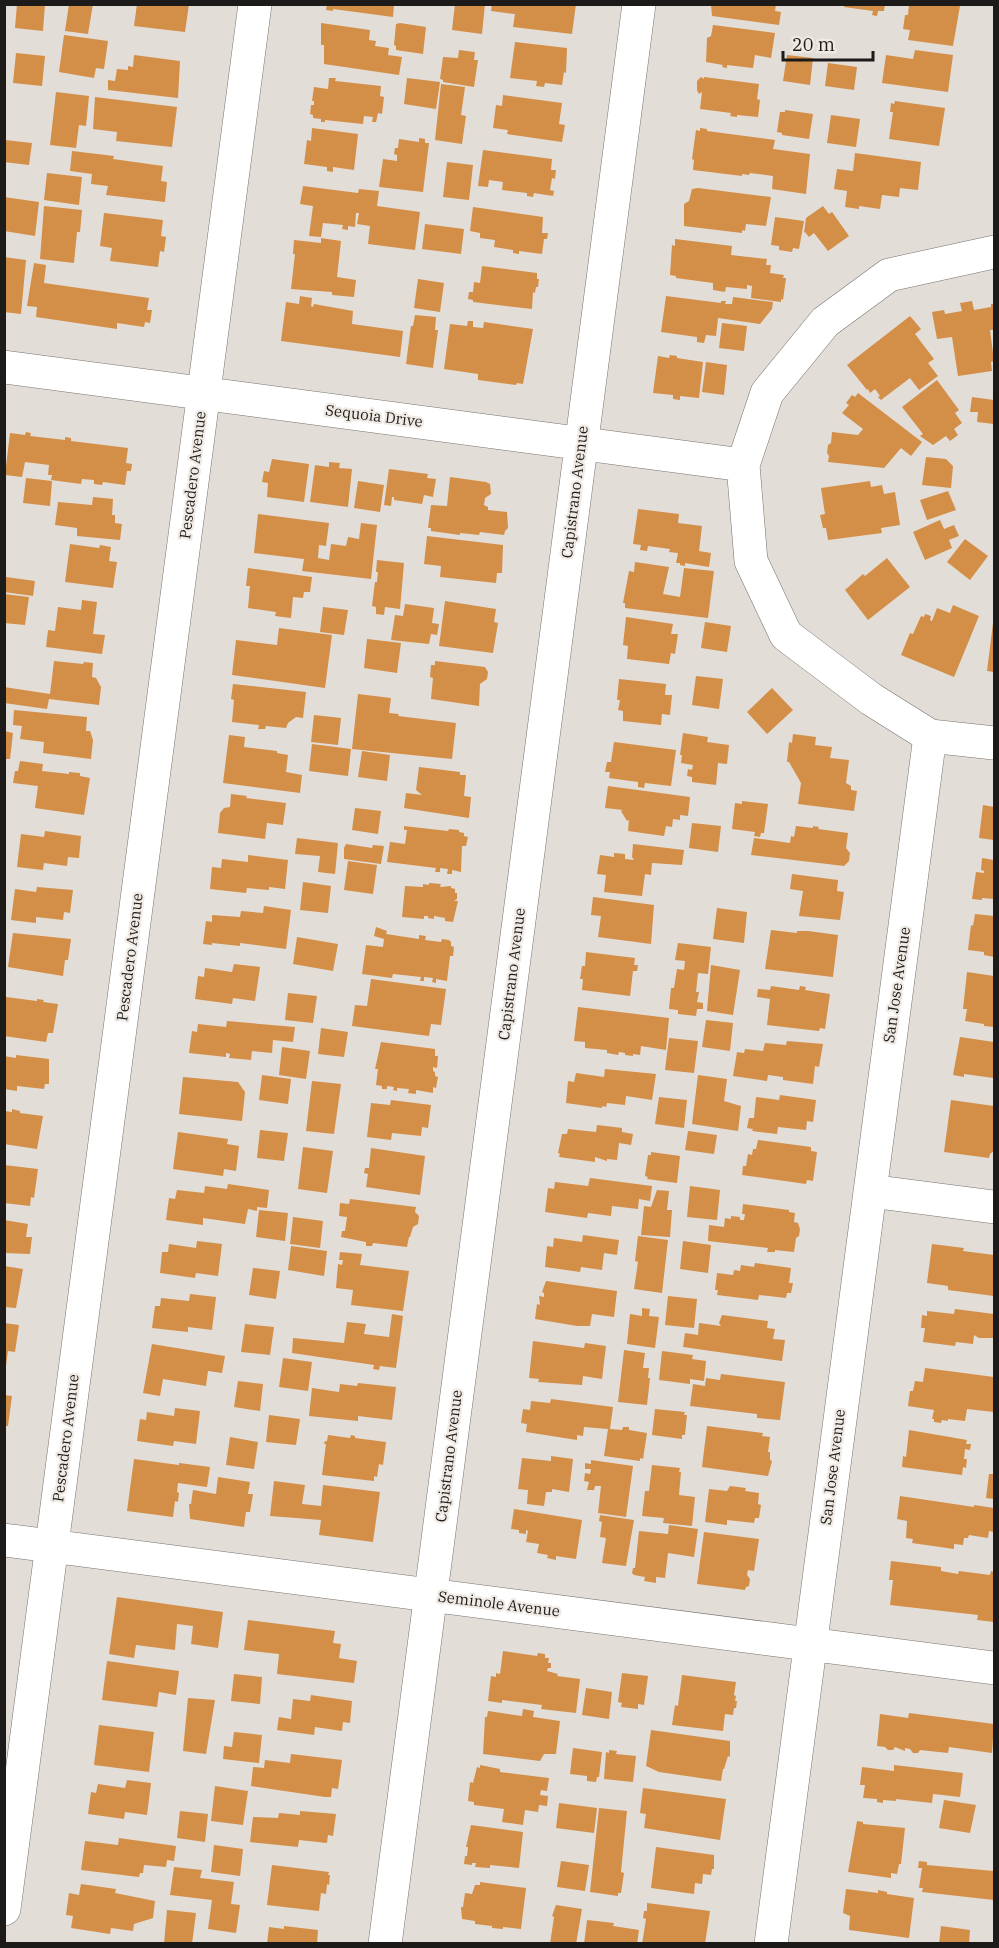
<svg xmlns="http://www.w3.org/2000/svg" width="999" height="1948" font-family="'IBM Plex Serif',serif">
<style>
.building{fill:#d38e47}
.lines{fill:none;stroke-linecap:round;stroke-linejoin:round}
.minor-casing{stroke:#78736e;stroke-width:34}
.minor{stroke:#fff;stroke-width:33}
.labels{text-anchor:middle;stroke-width:4.5;stroke-linejoin:round;paint-order:stroke}
.street-label{font-size:15px;fill:#1d1b19;stroke:#f0eae5}
</style>
<rect width="100%" height="100%" fill="#e3ddd8"/>
<path class="building" d="M 17,4 L 45,4 L 43,31 L 15,28 Z
M 69,4 L 93,4 L 88,34 L 65,31 Z
M 137,4 L 189,4 L 185,32 L 134,26 Z
M 327,4 L 394,4 L 393,17 L 333,9 L 333,11 L 326,10 Z
M 455,4 L 485,4 L 482,34 L 452,30 Z
M 492,4 L 576,4 L 572,34 L 513,27 L 515,14 L 491,11 Z
M 711,4 L 776,4 L 775,11 L 781,12 L 779,25 L 712,16 Z
M 844,4 L 885,4 L 884,11 L 878,11 L 877,16 L 872,15 L 873,11 L 844,7 Z
M 909,4 L 960,6 L 953,46 L 908,40 L 910,30 L 903,29 L 905,15 L 908,15 Z
M 321,23 L 370,30 L 369,40 L 376,41 L 375,46 L 389,48 L 388,55 L 402,57 L 399,75 L 324,64 L 324,45 L 321,45 Z
M 400,23 L 426,27 L 423,54 L 396,50 L 396,46 L 394,45 L 396,24 Z
M 713,25 L 775,33 L 771,58 L 755,55 L 753,68 L 727,65 L 727,68 L 722,67 L 723,65 L 706,62 L 707,38 L 711,36 Z
M 64,35 L 108,41 L 104,69 L 96,68 L 94,78 L 59,72 Z
M 515,42 L 567,48 L 566,73 L 564,72 L 562,85 L 545,83 L 544,87 L 536,86 L 537,81 L 510,78 Z
M 459,50 L 475,52 L 474,60 L 478,60 L 474,87 L 443,82 L 443,80 L 440,79 L 443,57 L 458,58 Z
M 915,50 L 953,55 L 948,92 L 882,83 L 886,55 L 913,59 Z
M 16,53 L 45,56 L 42,86 L 13,83 Z
M 134,55 L 180,61 L 178,98 L 108,90 L 108,80 L 115,81 L 117,69 L 128,70 L 128,66 L 133,67 Z
M 787,55 L 813,58 L 810,85 L 783,81 Z
M 828,63 L 857,67 L 854,90 L 825,86 Z
M 701,77 L 704,79 L 704,77 L 759,84 L 757,99 L 760,100 L 758,117 L 737,115 L 737,117 L 730,116 L 731,113 L 700,109 L 702,92 L 699,94 L 697,90 L 697,81 Z
M 329,78 L 336,78 L 335,81 L 381,86 L 380,96 L 384,97 L 382,114 L 378,113 L 376,122 L 372,122 L 373,117 L 364,116 L 363,124 L 325,120 L 325,122 L 321,122 L 321,119 L 313,118 L 313,115 L 310,114 L 311,105 L 314,105 L 314,101 L 312,101 L 314,87 L 328,89 Z
M 407,78 L 440,82 L 436,109 L 404,104 Z
M 441,84 L 465,87 L 461,115 L 466,116 L 462,144 L 435,140 Z
M 56,92 L 89,96 L 86,126 L 79,125 L 76,148 L 50,145 Z
M 503,95 L 562,103 L 559,124 L 565,125 L 562,142 L 507,134 L 508,130 L 493,128 L 496,105 L 502,106 Z
M 95,97 L 177,107 L 172,147 L 116,141 L 117,132 L 93,129 Z
M 895,101 L 945,108 L 939,146 L 889,139 L 893,112 L 890,112 L 891,103 L 894,104 Z
M 785,110 L 813,114 L 809,139 L 782,135 L 782,133 L 777,132 L 780,112 L 785,112 Z
M 831,115 L 860,119 L 856,147 L 827,143 Z
M 312,128 L 358,134 L 354,170 L 333,167 L 333,172 L 327,171 L 327,167 L 304,164 L 307,140 L 311,141 Z
M 700,128 L 707,129 L 707,131 L 775,140 L 773,149 L 810,154 L 806,194 L 772,189 L 773,176 L 750,173 L 749,175 L 742,174 L 742,176 L 693,170 L 694,160 L 692,159 L 696,130 L 700,131 Z
M 419,138 L 425,139 L 425,143 L 429,143 L 423,192 L 379,187 L 383,159 L 397,161 L 397,155 L 394,154 L 395,148 L 398,148 L 399,139 L 419,142 Z
M 5,140 L 32,143 L 29,165 L 4,162 Z
M 483,150 L 552,159 L 551,170 L 556,170 L 555,179 L 552,178 L 550,190 L 554,191 L 553,196 L 534,193 L 533,197 L 527,196 L 527,193 L 502,190 L 503,182 L 489,180 L 488,187 L 478,186 Z
M 72,151 L 114,156 L 113,159 L 163,166 L 161,181 L 167,182 L 165,202 L 106,195 L 108,186 L 91,184 L 92,174 L 70,171 Z
M 855,153 L 921,162 L 918,190 L 900,188 L 899,197 L 882,195 L 880,209 L 859,206 L 859,209 L 845,207 L 847,191 L 834,189 L 837,169 L 853,171 Z
M 447,162 L 473,165 L 469,200 L 443,197 Z
M 47,173 L 82,177 L 79,205 L 44,200 Z
M 303,186 L 358,193 L 359,189 L 379,191 L 377,206 L 420,212 L 415,250 L 368,244 L 370,226 L 357,224 L 359,213 L 356,213 L 355,227 L 348,226 L 348,230 L 342,229 L 343,225 L 323,223 L 321,237 L 309,236 L 313,206 L 300,204 Z
M 698,188 L 771,197 L 766,226 L 746,224 L 745,231 L 742,230 L 742,233 L 684,226 L 684,204 L 689,201 L 692,189 Z
M 4,197 L 39,202 L 35,236 L 4,231 Z
M 44,206 L 82,210 L 80,232 L 77,232 L 74,263 L 40,259 Z
M 823,206 L 829,214 L 832,212 L 849,236 L 828,251 L 814,233 L 809,237 L 805,232 L 804,233 L 806,218 Z
M 473,207 L 543,217 L 542,233 L 548,233 L 547,239 L 544,239 L 542,254 L 519,251 L 519,254 L 513,253 L 513,250 L 494,247 L 495,240 L 480,238 L 480,233 L 470,231 Z
M 104,213 L 163,220 L 161,236 L 166,237 L 164,252 L 160,251 L 158,267 L 110,261 L 112,248 L 100,246 Z
M 775,217 L 804,221 L 799,249 L 793,248 L 792,252 L 779,250 L 779,246 L 771,245 Z
M 425,224 L 464,229 L 461,254 L 422,249 Z
M 321,238 L 341,241 L 337,277 L 356,280 L 354,297 L 332,295 L 332,292 L 291,289 L 295,254 L 293,254 L 294,240 L 321,243 Z
M 675,239 L 732,246 L 731,255 L 767,259 L 766,265 L 771,265 L 770,273 L 784,275 L 783,278 L 786,278 L 783,300 L 781,299 L 781,302 L 751,298 L 752,286 L 747,285 L 747,289 L 726,287 L 725,292 L 713,290 L 713,283 L 676,278 L 676,276 L 670,275 L 672,245 L 675,246 Z
M 4,257 L 26,260 L 21,314 L 4,312 Z
M 34,263 L 46,265 L 44,283 L 149,298 L 147,310 L 152,310 L 150,323 L 145,322 L 144,327 L 117,323 L 117,329 L 36,317 L 37,307 L 27,306 Z
M 482,266 L 537,273 L 537,279 L 539,279 L 538,287 L 536,287 L 535,293 L 533,292 L 532,309 L 473,302 L 473,300 L 468,299 L 469,292 L 473,292 L 474,282 L 480,283 Z
M 418,279 L 444,283 L 440,312 L 414,308 Z
M 300,296 L 312,298 L 311,306 L 313,307 L 314,304 L 353,311 L 352,324 L 403,331 L 400,357 L 281,341 L 286,302 L 299,304 Z
M 666,296 L 721,303 L 721,301 L 726,301 L 725,304 L 732,304 L 733,297 L 773,302 L 772,309 L 760,324 L 718,318 L 716,336 L 706,335 L 704,343 L 697,342 L 697,337 L 661,332 Z
M 972,301 L 974,310 L 991,307 L 991,304 L 994,304 L 994,330 L 990,330 L 994,361 L 991,362 L 992,371 L 958,376 L 952,337 L 937,339 L 932,312 L 944,310 L 945,314 L 962,311 L 960,303 Z
M 415,315 L 436,317 L 435,330 L 438,330 L 433,368 L 406,364 L 411,326 L 413,326 Z
M 910,316 L 921,329 L 915,334 L 934,359 L 928,363 L 938,376 L 919,390 L 910,378 L 881,400 L 878,397 L 880,396 L 875,389 L 870,393 L 868,389 L 867,390 L 847,365 Z
M 468,321 L 473,321 L 473,327 L 483,328 L 484,322 L 533,329 L 523,384 L 517,383 L 516,385 L 478,380 L 478,374 L 444,369 L 450,324 L 467,326 Z
M 722,323 L 747,326 L 744,351 L 719,348 Z
M 670,355 L 677,356 L 677,358 L 703,362 L 699,398 L 680,396 L 680,400 L 673,399 L 673,395 L 653,393 L 658,356 L 669,358 Z
M 706,362 L 727,365 L 724,395 L 702,392 Z
M 937,380 L 959,410 L 955,413 L 962,423 L 954,429 L 958,435 L 950,441 L 946,436 L 933,445 L 920,436 L 923,434 L 902,407 Z
M 858,393 L 922,442 L 911,456 L 901,448 L 884,468 L 828,462 L 829,456 L 827,453 L 828,445 L 831,443 L 832,432 L 858,435 L 863,429 L 842,413 L 849,405 L 846,403 L 852,395 L 855,397 Z
M 972,397 L 994,400 L 994,424 L 977,422 L 978,412 L 970,412 Z
M 26,432 L 31,433 L 30,436 L 65,440 L 65,437 L 71,438 L 71,441 L 128,448 L 126,463 L 132,464 L 131,471 L 127,471 L 125,485 L 103,482 L 102,485 L 94,484 L 94,480 L 82,479 L 81,484 L 51,480 L 52,475 L 48,475 L 49,465 L 25,462 L 22,477 L 5,475 L 10,433 L 25,435 Z
M 926,457 L 946,459 L 953,466 L 951,488 L 922,485 Z
M 272,459 L 309,464 L 304,502 L 267,497 L 268,483 L 262,482 L 264,471 L 269,472 Z
M 329,462 L 340,463 L 339,468 L 352,469 L 348,507 L 310,502 L 315,465 L 329,467 Z
M 389,469 L 428,474 L 427,478 L 436,479 L 433,497 L 424,495 L 422,504 L 394,500 L 394,497 L 392,497 L 391,506 L 384,505 Z
M 450,477 L 486,482 L 490,484 L 491,494 L 485,498 L 484,505 L 488,507 L 488,510 L 507,512 L 508,528 L 505,531 L 504,535 L 480,532 L 479,535 L 460,533 L 460,535 L 431,531 L 431,528 L 428,528 L 431,505 L 447,506 Z
M 26,478 L 52,481 L 50,506 L 23,503 Z
M 358,481 L 384,485 L 380,512 L 354,508 Z
M 870,481 L 871,487 L 882,485 L 884,494 L 895,492 L 900,525 L 881,528 L 882,533 L 828,540 L 826,528 L 823,528 L 820,515 L 825,514 L 821,488 Z
M 948,491 L 956,510 L 927,520 L 920,500 Z
M 93,497 L 113,499 L 112,515 L 115,515 L 115,523 L 122,524 L 120,540 L 77,536 L 77,528 L 55,525 L 58,502 L 92,505 Z
M 638,509 L 679,514 L 678,523 L 702,526 L 699,551 L 711,553 L 709,567 L 685,563 L 685,566 L 680,565 L 680,563 L 676,563 L 678,553 L 669,552 L 670,549 L 648,546 L 647,551 L 640,550 L 641,545 L 633,544 Z
M 258,514 L 329,523 L 326,546 L 319,545 L 318,558 L 329,560 L 331,544 L 346,546 L 348,537 L 359,539 L 361,523 L 377,525 L 371,579 L 302,571 L 304,559 L 254,553 Z
M 940,520 L 944,529 L 954,525 L 959,536 L 949,540 L 952,548 L 925,560 L 913,532 Z
M 427,536 L 503,545 L 502,573 L 497,573 L 496,583 L 440,577 L 441,566 L 424,564 Z
M 965,539 L 988,556 L 970,580 L 947,562 Z
M 70,544 L 99,548 L 100,545 L 111,547 L 109,561 L 117,562 L 113,588 L 65,582 Z
M 887,558 L 910,587 L 868,620 L 845,590 L 863,574 L 865,576 Z
M 377,560 L 404,563 L 400,609 L 385,607 L 384,615 L 376,614 L 376,607 L 372,606 L 375,582 L 377,582 L 378,572 L 376,572 Z
M 635,562 L 669,567 L 663,594 L 680,597 L 684,568 L 714,571 L 708,618 L 625,608 L 625,603 L 623,603 L 629,571 L 634,572 Z
M 248,568 L 312,577 L 310,592 L 304,592 L 303,598 L 293,597 L 291,618 L 275,616 L 276,612 L 248,608 L 250,586 L 246,586 Z
M 6,577 L 35,581 L 33,596 L 4,592 Z
M 4,594 L 29,597 L 25,625 L 4,623 Z
M 82,600 L 97,602 L 93,634 L 105,635 L 102,654 L 46,647 L 48,630 L 55,631 L 58,607 L 81,610 Z
M 445,601 L 496,609 L 494,622 L 498,623 L 493,653 L 439,646 Z
M 405,604 L 434,608 L 432,623 L 439,624 L 437,635 L 431,634 L 429,644 L 391,640 L 395,615 L 403,616 Z
M 953,605 L 979,616 L 954,677 L 901,655 L 910,633 L 913,634 L 921,616 L 924,617 L 925,614 L 931,616 L 930,620 L 932,621 L 937,608 L 950,613 Z
M 323,607 L 348,610 L 344,635 L 320,632 Z
M 626,617 L 673,624 L 671,634 L 678,634 L 675,654 L 671,653 L 669,664 L 627,659 L 628,646 L 623,645 Z
M 705,622 L 731,626 L 727,652 L 701,648 Z
M 993,623 L 994,623 L 994,672 L 987,671 Z
M 279,628 L 332,635 L 325,688 L 232,675 L 236,640 L 277,645 Z
M 367,639 L 401,643 L 397,673 L 364,668 Z
M 54,661 L 83,664 L 84,662 L 93,663 L 92,677 L 96,678 L 101,687 L 99,705 L 49,699 L 47,709 L 4,703 L 4,687 L 50,694 Z
M 435,661 L 485,667 L 488,672 L 487,679 L 480,684 L 479,706 L 431,699 L 433,678 L 430,677 L 431,665 L 435,665 Z
M 696,676 L 723,679 L 719,709 L 692,705 Z
M 619,679 L 666,684 L 665,695 L 672,695 L 670,715 L 662,714 L 661,725 L 623,721 L 623,711 L 618,710 L 620,700 L 617,700 Z
M 233,684 L 306,692 L 303,718 L 296,717 L 288,723 L 286,728 L 266,726 L 265,729 L 258,729 L 259,725 L 232,722 L 234,700 L 231,699 Z
M 772,688 L 793,710 L 767,734 L 747,712 Z
M 358,694 L 391,698 L 389,713 L 399,714 L 398,716 L 456,723 L 452,759 L 352,749 Z
M 14,710 L 87,717 L 86,731 L 90,731 L 93,740 L 91,759 L 43,753 L 44,742 L 20,739 L 22,726 L 13,725 Z
M 314,715 L 341,718 L 338,745 L 311,742 Z
M 4,731 L 13,733 L 10,759 L 4,759 Z
M 683,733 L 708,737 L 707,742 L 729,745 L 727,764 L 718,763 L 716,785 L 692,782 L 692,777 L 687,776 L 688,769 L 692,770 L 693,765 L 681,763 L 682,755 L 680,755 Z
M 793,734 L 816,737 L 815,745 L 832,747 L 830,758 L 849,760 L 846,783 L 851,786 L 851,790 L 857,791 L 854,811 L 798,804 L 801,783 L 789,762 L 787,762 L 789,742 L 792,743 Z
M 229,735 L 245,737 L 244,747 L 277,751 L 277,753 L 288,755 L 286,772 L 302,775 L 300,793 L 223,783 Z
M 614,742 L 676,750 L 671,786 L 645,783 L 644,788 L 638,787 L 638,782 L 609,778 L 610,772 L 605,772 L 607,762 L 611,762 Z
M 312,744 L 351,749 L 348,776 L 309,771 Z
M 362,751 L 390,755 L 387,781 L 358,777 Z
M 20,761 L 43,764 L 42,771 L 69,774 L 69,772 L 80,773 L 80,776 L 90,778 L 84,815 L 35,808 L 38,786 L 13,783 L 15,771 L 18,771 Z
M 419,767 L 460,772 L 460,775 L 466,775 L 464,796 L 471,797 L 469,818 L 404,808 L 406,793 L 422,795 L 416,790 Z
M 608,786 L 690,797 L 688,816 L 680,815 L 680,820 L 673,819 L 672,827 L 666,826 L 664,836 L 628,831 L 629,820 L 627,821 L 621,811 L 623,810 L 605,808 Z
M 231,794 L 247,796 L 246,798 L 286,803 L 283,825 L 267,823 L 265,839 L 218,833 L 220,813 L 224,808 L 230,807 Z
M 742,801 L 768,804 L 764,833 L 761,833 L 760,837 L 754,836 L 755,832 L 732,829 L 735,803 L 742,804 Z
M 983,805 L 994,807 L 994,840 L 979,838 Z
M 355,808 L 381,811 L 378,834 L 352,830 Z
M 692,823 L 721,826 L 718,852 L 689,848 Z
M 404,826 L 448,831 L 449,829 L 459,830 L 459,832 L 464,833 L 464,836 L 468,837 L 466,846 L 462,846 L 461,872 L 452,870 L 452,874 L 447,874 L 448,869 L 440,868 L 440,872 L 435,872 L 436,868 L 387,862 L 390,842 L 405,844 L 407,830 L 404,830 Z
M 796,826 L 813,828 L 813,826 L 819,827 L 818,829 L 848,833 L 846,848 L 850,853 L 849,861 L 844,866 L 751,855 L 754,838 L 790,843 L 791,836 L 794,837 Z
M 45,831 L 81,836 L 79,858 L 68,857 L 67,866 L 44,863 L 43,870 L 17,867 L 21,834 L 44,837 Z
M 297,838 L 338,843 L 335,874 L 318,872 L 320,856 L 295,854 Z
M 346,844 L 372,848 L 373,845 L 384,846 L 381,864 L 344,859 L 344,848 Z
M 633,844 L 684,850 L 682,865 L 652,863 L 651,875 L 645,874 L 642,896 L 604,892 L 606,875 L 597,874 L 600,855 L 614,857 L 614,853 L 625,854 L 625,859 L 634,860 L 632,857 Z
M 248,855 L 288,860 L 285,889 L 269,887 L 269,890 L 247,888 L 246,893 L 210,889 L 212,867 L 221,868 L 222,859 L 248,862 Z
M 982,858 L 994,860 L 994,899 L 982,898 L 982,900 L 972,899 L 976,872 L 984,873 L 984,871 L 981,870 Z
M 348,861 L 377,865 L 373,894 L 344,890 Z
M 792,874 L 838,880 L 837,891 L 844,892 L 840,920 L 799,916 L 803,891 L 790,889 Z
M 303,882 L 331,886 L 328,913 L 300,910 Z
M 429,883 L 441,884 L 440,887 L 451,886 L 451,888 L 455,889 L 455,893 L 457,893 L 457,899 L 454,901 L 458,901 L 453,922 L 445,921 L 445,918 L 434,916 L 434,919 L 428,918 L 428,916 L 424,916 L 424,919 L 402,917 L 405,886 L 423,887 L 423,884 L 429,885 Z
M 37,887 L 73,890 L 70,913 L 64,912 L 63,920 L 36,917 L 36,923 L 11,920 L 15,889 L 36,892 Z
M 593,897 L 654,905 L 651,944 L 598,937 L 601,916 L 591,915 Z
M 264,906 L 291,910 L 286,949 L 240,943 L 240,946 L 212,943 L 212,945 L 203,944 L 206,921 L 212,922 L 212,915 L 240,917 L 241,911 L 263,913 Z
M 717,908 L 747,912 L 744,943 L 713,939 Z
M 975,914 L 994,916 L 994,957 L 984,955 L 984,952 L 968,950 L 971,925 L 973,926 Z
M 376,927 L 387,931 L 386,934 L 419,939 L 419,935 L 426,936 L 425,940 L 441,942 L 442,939 L 449,940 L 451,942 L 451,946 L 454,947 L 453,956 L 450,956 L 447,981 L 436,979 L 436,983 L 432,982 L 433,978 L 424,977 L 424,981 L 420,981 L 421,977 L 393,974 L 392,978 L 362,974 L 366,945 L 383,947 L 384,939 L 374,936 Z
M 771,930 L 797,933 L 797,931 L 808,931 L 838,935 L 833,977 L 765,969 Z
M 13,933 L 71,939 L 68,960 L 65,960 L 63,976 L 8,967 Z
M 297,937 L 338,944 L 333,971 L 293,964 Z
M 678,943 L 711,947 L 708,974 L 698,973 L 696,992 L 699,992 L 697,1002 L 703,1003 L 703,1009 L 697,1009 L 696,1016 L 678,1014 L 678,1010 L 669,1009 L 671,988 L 674,988 L 677,969 L 684,970 L 685,961 L 675,960 Z
M 586,952 L 635,958 L 634,965 L 638,965 L 637,971 L 633,971 L 630,996 L 582,990 L 583,979 L 580,979 L 582,966 L 585,966 Z
M 234,964 L 260,967 L 255,1001 L 233,998 L 232,1004 L 195,999 L 198,976 L 204,977 L 205,968 L 232,972 Z
M 711,965 L 740,970 L 733,1015 L 707,1011 Z
M 967,972 L 994,976 L 994,1027 L 984,1026 L 984,1024 L 965,1021 L 967,1009 L 963,1009 Z
M 371,979 L 446,989 L 441,1025 L 431,1024 L 429,1036 L 352,1026 L 355,1005 L 367,1006 Z
M 771,986 L 799,990 L 800,986 L 806,987 L 805,990 L 830,994 L 825,1029 L 820,1028 L 819,1031 L 767,1025 L 770,999 L 757,997 L 758,989 L 770,990 Z
M 288,993 L 317,996 L 313,1023 L 285,1020 Z
M 6,997 L 37,1001 L 37,999 L 44,1000 L 43,1002 L 58,1004 L 53,1033 L 48,1033 L 46,1042 L 4,1036 Z
M 578,1007 L 669,1018 L 666,1050 L 641,1046 L 640,1055 L 633,1054 L 633,1056 L 625,1055 L 625,1053 L 619,1052 L 618,1055 L 607,1053 L 607,1050 L 585,1048 L 585,1042 L 574,1041 Z
M 706,1020 L 733,1023 L 730,1051 L 702,1047 Z
M 227,1021 L 295,1027 L 293,1042 L 273,1040 L 272,1053 L 252,1051 L 251,1060 L 229,1058 L 230,1054 L 226,1053 L 226,1057 L 189,1053 L 192,1031 L 197,1032 L 198,1024 L 226,1027 Z
M 321,1028 L 348,1032 L 344,1057 L 318,1054 Z
M 960,1037 L 994,1042 L 994,1078 L 964,1074 L 964,1077 L 953,1075 Z
M 669,1038 L 698,1041 L 694,1073 L 665,1070 Z
M 787,1041 L 823,1044 L 819,1067 L 815,1066 L 813,1084 L 783,1080 L 783,1077 L 768,1075 L 767,1081 L 733,1076 L 737,1052 L 744,1053 L 745,1049 L 763,1051 L 765,1043 L 786,1045 Z
M 381,1042 L 435,1049 L 435,1056 L 438,1056 L 437,1068 L 433,1067 L 433,1071 L 435,1072 L 435,1076 L 438,1077 L 436,1088 L 433,1087 L 433,1093 L 416,1090 L 416,1094 L 408,1093 L 409,1089 L 397,1088 L 397,1091 L 393,1090 L 394,1087 L 387,1086 L 387,1089 L 382,1089 L 382,1086 L 376,1085 L 378,1069 L 375,1069 Z
M 282,1047 L 310,1051 L 306,1079 L 279,1075 Z
M 16,1055 L 49,1059 L 49,1084 L 45,1084 L 44,1089 L 17,1086 L 17,1091 L 4,1089 L 4,1056 L 16,1058 Z
M 605,1069 L 656,1074 L 652,1100 L 626,1096 L 625,1105 L 607,1103 L 606,1107 L 602,1106 L 602,1108 L 566,1103 L 568,1081 L 574,1082 L 576,1073 L 604,1077 Z
M 262,1075 L 291,1079 L 288,1104 L 259,1100 Z
M 698,1075 L 727,1079 L 724,1101 L 741,1106 L 738,1131 L 692,1124 Z
M 183,1077 L 238,1082 L 245,1092 L 242,1121 L 179,1114 Z
M 312,1081 L 341,1084 L 334,1134 L 306,1131 Z
M 780,1095 L 816,1100 L 813,1122 L 807,1121 L 806,1130 L 778,1127 L 777,1134 L 752,1131 L 753,1129 L 747,1128 L 749,1118 L 754,1118 L 756,1097 L 779,1100 Z
M 659,1097 L 687,1100 L 684,1128 L 655,1124 Z
M 391,1100 L 431,1105 L 428,1128 L 422,1127 L 421,1136 L 392,1133 L 391,1140 L 367,1137 L 371,1103 L 390,1105 Z
M 951,1100 L 994,1106 L 994,1151 L 990,1154 L 989,1158 L 944,1152 Z
M 12,1109 L 20,1111 L 20,1113 L 43,1116 L 37,1149 L 4,1144 L 4,1111 L 12,1112 Z
M 597,1125 L 622,1128 L 622,1132 L 633,1134 L 631,1145 L 619,1143 L 617,1160 L 607,1159 L 607,1161 L 595,1157 L 595,1162 L 559,1157 L 560,1154 L 558,1153 L 562,1134 L 567,1134 L 568,1129 L 596,1132 Z
M 260,1130 L 288,1133 L 284,1161 L 257,1158 Z
M 688,1131 L 717,1135 L 714,1154 L 685,1150 Z
M 178,1132 L 228,1139 L 227,1144 L 239,1146 L 236,1171 L 224,1169 L 223,1176 L 173,1169 Z
M 758,1140 L 811,1147 L 811,1151 L 817,1152 L 813,1181 L 807,1180 L 806,1184 L 742,1175 L 743,1166 L 746,1166 L 748,1154 L 752,1155 L 753,1149 L 756,1149 Z
M 303,1147 L 333,1151 L 327,1193 L 298,1189 Z
M 371,1148 L 425,1156 L 420,1195 L 366,1187 L 368,1174 L 364,1173 L 365,1168 L 369,1168 Z
M 651,1152 L 680,1156 L 677,1183 L 647,1179 L 648,1177 L 645,1176 L 648,1155 L 651,1155 Z
M 4,1165 L 38,1169 L 34,1198 L 31,1197 L 30,1206 L 4,1203 Z
M 590,1178 L 652,1186 L 650,1201 L 639,1199 L 638,1209 L 612,1206 L 611,1216 L 588,1213 L 587,1218 L 545,1212 L 548,1188 L 554,1189 L 555,1182 L 588,1186 Z
M 228,1184 L 269,1190 L 267,1208 L 257,1207 L 257,1211 L 248,1209 L 245,1224 L 203,1218 L 203,1225 L 166,1220 L 169,1198 L 175,1199 L 177,1190 L 204,1193 L 205,1186 L 227,1189 Z
M 690,1186 L 720,1190 L 717,1220 L 687,1217 Z
M 657,1190 L 669,1191 L 667,1210 L 672,1210 L 670,1237 L 641,1235 L 644,1206 L 651,1207 Z
M 350,1199 L 416,1207 L 415,1212 L 419,1216 L 418,1224 L 413,1227 L 410,1237 L 409,1237 L 407,1247 L 373,1243 L 372,1246 L 366,1246 L 366,1242 L 341,1237 L 342,1231 L 345,1231 L 347,1217 L 339,1216 L 340,1203 L 349,1204 Z
M 743,1204 L 789,1210 L 789,1212 L 795,1213 L 794,1222 L 798,1223 L 800,1229 L 799,1236 L 796,1238 L 794,1252 L 775,1250 L 775,1252 L 767,1252 L 768,1248 L 708,1241 L 709,1225 L 724,1227 L 725,1218 L 731,1219 L 731,1216 L 740,1217 L 740,1220 L 744,1220 L 745,1214 L 742,1214 Z
M 259,1210 L 288,1213 L 285,1241 L 256,1237 Z
M 293,1217 L 323,1221 L 320,1248 L 290,1244 Z
M 4,1220 L 28,1224 L 26,1237 L 32,1237 L 30,1254 L 4,1253 Z
M 583,1235 L 619,1240 L 617,1255 L 604,1253 L 602,1270 L 581,1267 L 580,1272 L 545,1267 L 547,1246 L 553,1247 L 554,1238 L 582,1242 Z
M 638,1236 L 668,1240 L 662,1293 L 634,1289 L 638,1262 L 635,1261 Z
M 197,1241 L 222,1244 L 218,1276 L 196,1273 L 195,1278 L 160,1273 L 162,1252 L 168,1252 L 169,1244 L 196,1248 Z
M 683,1241 L 711,1245 L 708,1273 L 680,1269 Z
M 932,1244 L 964,1248 L 963,1251 L 994,1255 L 994,1296 L 948,1290 L 948,1286 L 927,1283 Z
M 291,1246 L 327,1251 L 324,1276 L 288,1270 Z
M 340,1252 L 362,1254 L 360,1265 L 409,1271 L 403,1311 L 351,1305 L 353,1290 L 336,1288 L 338,1264 L 342,1265 L 343,1260 L 339,1260 Z
M 755,1263 L 791,1268 L 789,1283 L 793,1283 L 791,1293 L 787,1293 L 786,1298 L 759,1295 L 758,1300 L 717,1295 L 718,1290 L 715,1290 L 717,1273 L 733,1275 L 734,1270 L 740,1271 L 741,1265 L 754,1267 Z
M 4,1266 L 23,1269 L 16,1308 L 4,1307 Z
M 253,1268 L 280,1271 L 276,1299 L 249,1295 Z
M 546,1281 L 617,1291 L 614,1317 L 592,1314 L 590,1326 L 577,1326 L 535,1319 L 537,1304 L 540,1305 L 539,1296 L 544,1297 L 544,1293 L 542,1292 Z
M 190,1294 L 216,1297 L 212,1330 L 188,1327 L 188,1332 L 152,1328 L 155,1306 L 160,1306 L 161,1298 L 189,1301 Z
M 668,1296 L 697,1299 L 694,1328 L 665,1325 Z
M 642,1308 L 650,1309 L 649,1316 L 659,1317 L 655,1348 L 627,1344 L 630,1314 L 642,1316 Z
M 955,1309 L 994,1314 L 994,1338 L 979,1338 L 974,1335 L 973,1344 L 956,1342 L 955,1346 L 923,1342 L 925,1328 L 921,1328 L 922,1315 L 927,1316 L 927,1311 L 954,1314 Z
M 392,1314 L 403,1316 L 396,1368 L 380,1366 L 379,1370 L 373,1369 L 374,1365 L 292,1353 L 293,1338 L 344,1343 L 347,1322 L 366,1324 L 364,1334 L 389,1337 Z
M 722,1315 L 768,1321 L 767,1328 L 775,1329 L 773,1339 L 785,1340 L 782,1361 L 683,1347 L 685,1333 L 698,1335 L 699,1323 L 721,1326 L 719,1323 Z
M 4,1323 L 19,1325 L 15,1352 L 8,1351 L 6,1366 Z
M 245,1324 L 274,1327 L 270,1355 L 241,1352 Z
M 533,1341 L 584,1348 L 585,1343 L 606,1346 L 602,1379 L 583,1376 L 582,1385 L 538,1382 L 539,1379 L 529,1378 Z
M 152,1344 L 225,1356 L 222,1373 L 208,1371 L 206,1386 L 163,1379 L 160,1396 L 143,1393 Z
M 624,1350 L 645,1353 L 643,1368 L 649,1368 L 648,1378 L 650,1378 L 647,1405 L 618,1402 Z
M 662,1351 L 693,1355 L 692,1359 L 706,1361 L 704,1381 L 690,1379 L 690,1384 L 659,1380 Z
M 283,1358 L 312,1362 L 308,1391 L 279,1387 Z
M 925,1368 L 994,1377 L 994,1412 L 967,1409 L 965,1421 L 948,1419 L 948,1421 L 942,1420 L 941,1423 L 934,1422 L 934,1419 L 932,1419 L 934,1410 L 908,1406 L 910,1391 L 913,1391 L 915,1381 L 923,1382 Z
M 721,1374 L 785,1382 L 780,1420 L 757,1418 L 757,1414 L 690,1406 L 693,1384 L 705,1386 L 706,1378 L 720,1380 Z
M 238,1381 L 263,1384 L 260,1411 L 234,1407 Z
M 358,1383 L 396,1387 L 392,1420 L 358,1416 L 358,1421 L 309,1416 L 312,1388 L 339,1392 L 340,1384 L 357,1386 Z
M 4,1395 L 12,1396 L 8,1426 L 4,1426 Z
M 551,1399 L 613,1407 L 610,1429 L 622,1430 L 623,1427 L 629,1427 L 629,1430 L 647,1433 L 643,1459 L 640,1458 L 640,1461 L 604,1456 L 608,1429 L 584,1427 L 583,1436 L 577,1435 L 577,1440 L 526,1432 L 527,1424 L 521,1423 L 523,1409 L 530,1410 L 531,1401 L 550,1403 Z
M 175,1408 L 200,1411 L 196,1444 L 174,1441 L 173,1446 L 137,1441 L 140,1419 L 146,1420 L 147,1412 L 174,1416 Z
M 655,1409 L 685,1412 L 684,1415 L 687,1415 L 685,1435 L 682,1435 L 682,1439 L 652,1435 Z
M 269,1415 L 300,1419 L 296,1445 L 266,1442 Z
M 707,1426 L 763,1433 L 762,1436 L 770,1437 L 768,1452 L 770,1452 L 770,1460 L 772,1461 L 768,1476 L 702,1467 Z
M 909,1430 L 967,1440 L 966,1444 L 971,1444 L 970,1450 L 965,1449 L 964,1459 L 967,1459 L 966,1468 L 963,1467 L 962,1475 L 902,1467 L 903,1456 L 906,1457 Z
M 328,1435 L 350,1438 L 351,1435 L 355,1436 L 355,1438 L 386,1442 L 383,1465 L 379,1464 L 377,1477 L 374,1476 L 374,1481 L 322,1475 L 326,1444 L 324,1444 L 325,1441 L 327,1441 Z
M 230,1437 L 258,1442 L 254,1469 L 226,1465 Z
M 551,1456 L 573,1459 L 569,1492 L 552,1489 L 552,1492 L 546,1492 L 544,1506 L 527,1504 L 528,1490 L 518,1489 L 522,1458 L 551,1461 Z
M 134,1459 L 179,1465 L 179,1463 L 210,1467 L 207,1487 L 178,1483 L 177,1492 L 179,1493 L 178,1502 L 175,1501 L 173,1517 L 127,1511 Z
M 591,1460 L 633,1466 L 626,1517 L 598,1513 L 601,1486 L 595,1486 L 594,1490 L 587,1490 L 589,1482 L 584,1481 L 585,1473 L 590,1474 L 591,1469 L 585,1469 L 585,1463 L 591,1464 Z
M 652,1465 L 680,1468 L 679,1472 L 681,1472 L 679,1495 L 695,1497 L 692,1526 L 663,1523 L 664,1518 L 642,1516 L 645,1491 L 649,1491 Z
M 989,1474 L 994,1474 L 994,1499 L 986,1498 Z
M 218,1477 L 250,1482 L 248,1494 L 253,1494 L 250,1512 L 246,1512 L 244,1527 L 190,1519 L 189,1504 L 191,1504 L 193,1490 L 216,1494 Z
M 274,1481 L 305,1485 L 302,1504 L 321,1506 L 323,1485 L 380,1492 L 373,1542 L 319,1535 L 321,1520 L 270,1516 Z
M 730,1486 L 746,1488 L 745,1491 L 759,1493 L 758,1504 L 761,1505 L 759,1518 L 755,1518 L 754,1523 L 727,1520 L 727,1525 L 705,1522 L 709,1489 L 727,1491 Z
M 900,1496 L 974,1507 L 974,1505 L 994,1508 L 994,1532 L 989,1531 L 988,1538 L 969,1535 L 968,1538 L 964,1538 L 963,1545 L 954,1544 L 954,1549 L 912,1543 L 913,1539 L 906,1538 L 907,1521 L 897,1519 Z
M 514,1509 L 582,1520 L 576,1559 L 556,1556 L 556,1560 L 547,1558 L 548,1555 L 537,1553 L 539,1544 L 526,1542 L 528,1531 L 526,1530 L 526,1534 L 519,1533 L 519,1530 L 511,1529 Z
M 600,1515 L 634,1520 L 626,1566 L 602,1563 L 606,1538 L 600,1537 L 602,1522 L 599,1521 Z
M 669,1525 L 698,1529 L 694,1557 L 668,1553 L 665,1578 L 656,1577 L 656,1583 L 644,1581 L 645,1577 L 634,1575 L 632,1573 L 633,1568 L 635,1568 L 639,1531 L 668,1534 Z
M 704,1532 L 759,1539 L 754,1571 L 748,1570 L 747,1575 L 750,1579 L 749,1586 L 746,1587 L 745,1590 L 697,1584 Z
M 891,1561 L 941,1567 L 941,1571 L 958,1574 L 959,1571 L 990,1575 L 991,1571 L 994,1572 L 994,1622 L 977,1620 L 978,1615 L 890,1605 L 893,1580 L 889,1580 Z
M 117,1597 L 223,1612 L 218,1648 L 191,1644 L 193,1626 L 177,1624 L 175,1650 L 136,1645 L 134,1658 L 109,1654 Z
M 248,1620 L 335,1631 L 333,1643 L 341,1644 L 339,1658 L 357,1661 L 354,1683 L 277,1674 L 279,1654 L 244,1650 Z
M 503,1651 L 537,1656 L 538,1653 L 545,1654 L 545,1658 L 549,1658 L 548,1663 L 551,1663 L 551,1668 L 548,1668 L 547,1671 L 558,1674 L 557,1676 L 580,1679 L 576,1713 L 541,1709 L 542,1705 L 502,1700 L 502,1703 L 488,1701 L 491,1676 L 496,1677 L 496,1673 L 500,1674 Z
M 107,1661 L 179,1671 L 176,1695 L 159,1692 L 157,1707 L 102,1700 Z
M 622,1673 L 648,1676 L 644,1705 L 638,1704 L 638,1709 L 621,1707 L 622,1703 L 618,1702 Z
M 234,1674 L 262,1677 L 260,1704 L 231,1701 Z
M 682,1675 L 736,1682 L 734,1695 L 736,1696 L 735,1701 L 737,1701 L 736,1708 L 734,1708 L 733,1715 L 725,1714 L 723,1731 L 672,1725 L 675,1705 L 678,1706 Z
M 586,1688 L 612,1692 L 609,1719 L 582,1715 Z
M 311,1695 L 352,1701 L 350,1723 L 343,1722 L 342,1731 L 315,1727 L 314,1735 L 277,1730 L 279,1717 L 291,1719 L 293,1699 L 310,1701 Z
M 188,1698 L 215,1700 L 206,1754 L 183,1751 Z
M 523,1709 L 534,1711 L 533,1717 L 560,1721 L 556,1754 L 544,1754 L 540,1761 L 483,1754 L 485,1717 L 487,1717 L 488,1711 L 522,1716 Z
M 909,1713 L 994,1724 L 992,1753 L 949,1747 L 948,1753 L 920,1750 L 918,1753 L 913,1753 L 910,1749 L 905,1748 L 905,1751 L 895,1747 L 893,1750 L 888,1750 L 885,1747 L 877,1746 L 880,1714 L 908,1718 Z
M 99,1725 L 154,1732 L 149,1772 L 94,1765 Z
M 651,1730 L 730,1741 L 730,1757 L 728,1756 L 724,1769 L 723,1769 L 721,1781 L 659,1772 L 646,1766 Z
M 234,1732 L 262,1735 L 259,1763 L 223,1759 L 224,1746 L 232,1747 Z
M 573,1748 L 602,1752 L 599,1777 L 597,1777 L 596,1782 L 587,1781 L 587,1776 L 570,1774 Z
M 609,1750 L 617,1751 L 616,1754 L 636,1756 L 633,1782 L 604,1779 L 606,1752 L 609,1753 Z
M 291,1754 L 342,1760 L 338,1789 L 332,1788 L 331,1797 L 325,1797 L 251,1786 L 253,1767 L 264,1768 L 265,1760 L 290,1763 Z
M 480,1765 L 500,1769 L 500,1772 L 549,1778 L 547,1791 L 541,1790 L 540,1795 L 548,1796 L 547,1806 L 539,1805 L 538,1812 L 525,1810 L 523,1825 L 502,1822 L 504,1809 L 474,1805 L 474,1802 L 468,1801 L 470,1782 L 473,1783 L 477,1767 L 480,1768 Z
M 894,1765 L 963,1773 L 960,1797 L 933,1794 L 932,1803 L 896,1799 L 896,1801 L 883,1800 L 883,1803 L 877,1802 L 877,1799 L 863,1798 L 865,1785 L 860,1785 L 862,1767 L 894,1771 Z
M 127,1780 L 151,1783 L 147,1815 L 125,1812 L 124,1819 L 88,1814 L 91,1792 L 96,1793 L 98,1784 L 125,1788 Z
M 215,1786 L 248,1791 L 243,1825 L 211,1821 Z
M 643,1788 L 726,1799 L 720,1840 L 644,1828 L 646,1814 L 640,1813 Z
M 944,1800 L 976,1805 L 970,1833 L 939,1828 Z
M 559,1803 L 597,1808 L 594,1833 L 556,1828 Z
M 599,1808 L 627,1811 L 621,1872 L 624,1873 L 621,1893 L 618,1893 L 618,1896 L 590,1892 Z
M 180,1811 L 208,1814 L 205,1842 L 177,1838 Z
M 300,1811 L 336,1814 L 333,1836 L 328,1835 L 327,1843 L 299,1840 L 298,1847 L 250,1842 L 253,1817 L 278,1818 L 279,1813 L 300,1815 Z
M 857,1821 L 863,1822 L 863,1824 L 905,1828 L 901,1864 L 899,1864 L 897,1874 L 891,1873 L 891,1878 L 848,1872 Z
M 471,1825 L 523,1832 L 519,1868 L 490,1865 L 490,1868 L 475,1867 L 476,1863 L 472,1863 L 472,1865 L 464,1864 L 465,1856 L 467,1856 L 468,1847 L 466,1847 Z
M 119,1838 L 176,1846 L 174,1861 L 167,1860 L 166,1867 L 144,1865 L 143,1873 L 140,1873 L 139,1877 L 81,1870 L 85,1841 L 118,1845 Z
M 214,1845 L 243,1849 L 240,1876 L 211,1872 Z
M 656,1847 L 714,1855 L 714,1869 L 712,1869 L 711,1875 L 703,1874 L 702,1884 L 695,1883 L 694,1894 L 651,1888 Z
M 561,1861 L 589,1865 L 585,1891 L 557,1887 Z
M 919,1861 L 927,1862 L 927,1865 L 994,1871 L 994,1900 L 922,1892 L 923,1888 L 919,1888 L 922,1868 L 918,1868 Z
M 272,1865 L 329,1872 L 328,1875 L 330,1875 L 329,1885 L 327,1884 L 326,1894 L 321,1893 L 319,1911 L 267,1905 Z
M 174,1867 L 202,1870 L 200,1878 L 234,1882 L 231,1904 L 240,1905 L 236,1933 L 208,1929 L 212,1900 L 170,1895 Z
M 480,1882 L 526,1888 L 521,1929 L 503,1927 L 503,1929 L 492,1928 L 492,1926 L 475,1924 L 475,1921 L 462,1919 L 461,1907 L 463,1907 L 465,1893 L 472,1894 L 475,1885 L 480,1885 Z
M 81,1884 L 116,1889 L 115,1893 L 155,1901 L 153,1918 L 134,1924 L 133,1931 L 111,1928 L 110,1934 L 71,1928 L 73,1916 L 66,1915 L 69,1893 L 79,1895 Z
M 846,1889 L 878,1893 L 878,1890 L 887,1892 L 887,1894 L 914,1898 L 909,1938 L 849,1930 L 850,1916 L 843,1913 Z
M 647,1903 L 710,1911 L 705,1944 L 642,1944 L 646,1919 L 643,1918 L 644,1911 L 647,1911 Z
M 556,1905 L 582,1909 L 576,1944 L 550,1944 L 554,1917 L 552,1916 Z
M 167,1910 L 196,1913 L 192,1944 L 164,1944 Z
M 587,1920 L 614,1923 L 613,1926 L 639,1930 L 637,1944 L 584,1944 Z
M 284,1926 L 318,1930 L 317,1944 L 267,1944 L 269,1927 L 284,1929 Z
M 941,1926 L 970,1930 L 969,1944 L 939,1944 Z"/>
<g class="lines">
<g class="minor-casing">
<path id="minor" d="M 994,252 L 889,275 L 825,322 L 767,393 L 743,465 L 751,561 L 786,635 L 871,699 L 930,736 L 994,743
M 4,367 L 743,465
M 870,1191 L 994,1207
M 4,1540 L 994,1668
M 4,1909 L 255,4
M 385,1944 L 639,4
M 771,1944 L 930,736"/>
</g>
<use href="#minor" class="minor"/>
</g>
<g class="labels">
<g class="street-label">
<text transform="translate(374 416) rotate(7)" y="5">Sequoia Drive</text>
<text transform="translate(193 475) rotate(-83)" y="5">Pescadero Avenue</text>
<text transform="translate(575 492) rotate(-83)" y="5">Capistrano Avenue</text>
<text transform="translate(130 957) rotate(-83)" y="5">Pescadero Avenue</text>
<text transform="translate(512 974) rotate(-83)" y="5">Capistrano Avenue</text>
<text transform="translate(897 985) rotate(-82)" y="5">San Jose Avenue</text>
<text transform="translate(66 1438) rotate(-83)" y="5">Pescadero Avenue</text>
<text transform="translate(449 1456) rotate(-83)" y="5">Capistrano Avenue</text>
<text transform="translate(833 1467) rotate(-83)" y="5">San Jose Avenue</text>
<text transform="translate(499 1604) rotate(7)" y="5">Seminole Avenue</text>
</g>
</g>
<rect width="999" height="1948" fill="none" stroke="#1d1b19" stroke-width="12"/>
<path d="M783 51v9h90v-9" fill="none" stroke="#1d1b19" stroke-width="3"/>
<text x="792" y="51" font-size="18" fill="#1d1b19" stroke="#f0eae5" stroke-width="4.5" paint-order="stroke">20 m</text>
</svg>
